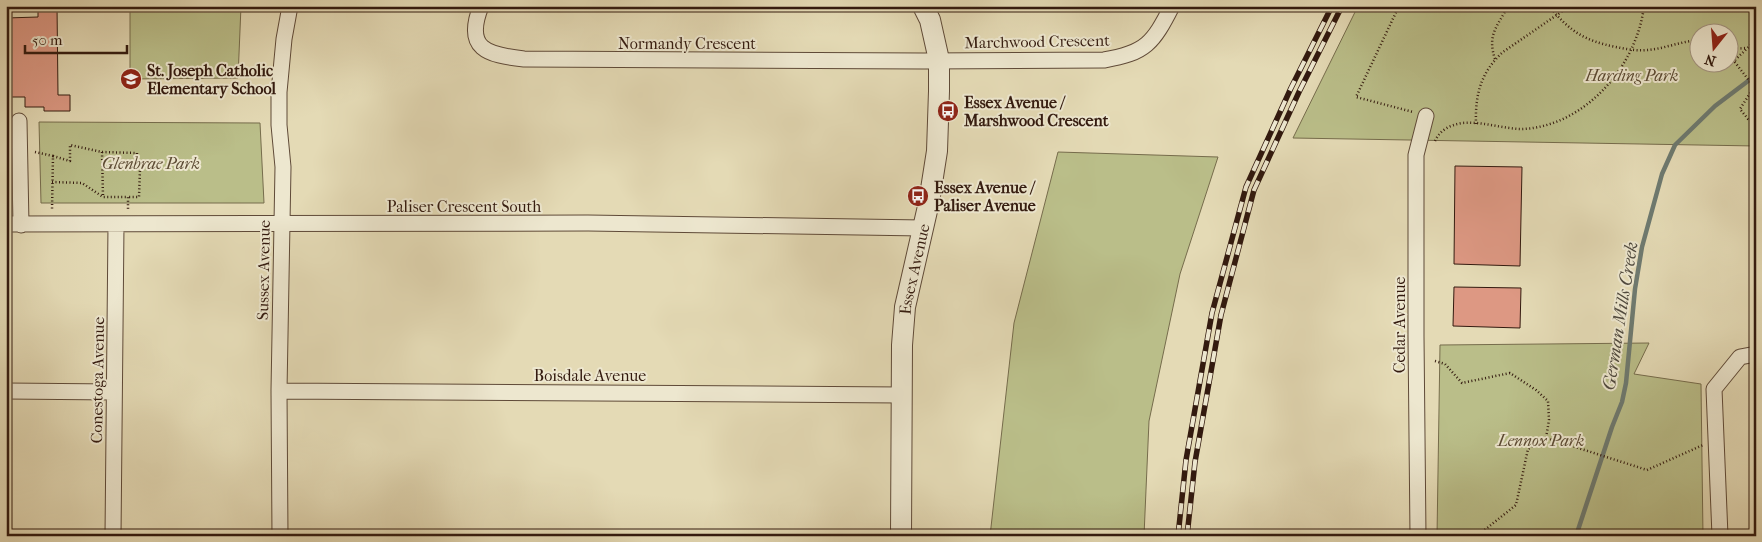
<svg xmlns="http://www.w3.org/2000/svg" width="1762" height="542" font-family="'IM FELL French Canon',serif">
<style>
.green{fill:#babe89;stroke:#766c4c;fill-rule:evenodd}
.lines{fill:none;stroke-linecap:round;stroke-linejoin:round}
.stream{stroke:#6e7a70;stroke-width:4.5}
.building{fill:#dd9883;stroke:#331a0f}
.minor-casing{stroke:#5f4a38;stroke-width:17}
.tertiary-casing{stroke:#5f4a38;stroke-width:22}
.path{stroke:#331a0f;stroke-width:2.5;stroke-dasharray:1 2.5;stroke-linecap:butt}
.minor{stroke:#ede7cf;stroke-width:15}
.tertiary{stroke:#ede7cf;stroke-width:20}
.rail-casing{stroke:#331a0f;stroke-width:5.5}
.rail{stroke:#ede7cf;stroke-width:4;stroke-dasharray:11;stroke-linecap:butt}
.labels{text-anchor:middle;stroke-width:4;stroke-linejoin:round;paint-order:stroke}
.street-label{font-size:16px;fill:#331a0f;stroke:#ede7cf}
.poi-label{font-size:16px;font-weight:bold;fill:#331a0f;stroke:#ede7cf;text-anchor:start}
.park-label{font-size:16px;font-style:italic;fill:#5c4b34;stroke:#ede7cf}
.water-label{font-size:18px;font-style:italic;fill:#504a3f;stroke:#ede7cf}
</style>
<rect width="100%" height="100%" fill="#e4dab5"/>
<filter id="stains"><feTurbulence type="fractalNoise" baseFrequency=".004" numOctaves="4"/><feColorMatrix values="0 0 0 0 .2 0 0 0 0 .09 0 0 0 0 .02 0 0 0 .5 -.17"/></filter>
<radialGradient id="worn" r=".72"><stop offset=".6" stop-color="#630" stop-opacity="0"/><stop offset="1" stop-color="#630" stop-opacity=".3"/></radialGradient>
<path class="green" d="M 130,6 L 241,6 L 238,78 L 130,79 Z
M 1358,6 L 1756,6 L 1756,146 L 1293,138 ZM 1700,32 L 1730,32 L 1730,62 L 1700,62 Z
M 39,122 L 260,123 L 264,203 L 41,203 Z
M 1058,152 L 1218,157 L 1180,274 L 1149,421 L 1144,536 L 990,536 L 1014,323 Z
M 1649,343 L 1634,374 L 1701,384 L 1703,536 L 1437,536 L 1440,345 Z"/>
<g class="lines">
<path class="stream" d="M 1576,536 L 1612,427 L 1622,402 L 1626,383 L 1635,289 L 1642,247 L 1662,174 L 1675,145 L 1715,106 L 1756,75"/>
</g>
<path class="building" d="M 38,6 L 57,6 L 58,95 L 70,95 L 70,111 L 44,111 L 44,107 L 25,107 L 25,97 L 6,97 L 6,18 L 38,17 Z
M 1455,166 L 1522,167 L 1520,266 L 1454,264 Z
M 1454,287 L 1521,288 L 1520,328 L 1453,326 Z"/>
<g class="lines">
<g class="minor-casing">
<path id="minor" d="M 481,6 C 464,49 487,55 524,59 L 924,61 L 1104,60 C 1146,53 1153,43 1172,6
M 19,121 L 21,225
M 6,224 L 588,223 L 923,228
M 6,391 L 114,392
M 279,391 L 901,395
M 113,536 L 116,225
M 280,536 L 279,391 L 283,167 L 279,125 L 279,92 L 284,39 L 290,6
M 1418,536 L 1416,336 L 1416,155 L 1426,116
M 1720,536 L 1714,389 L 1740,357 L 1756,354"/>
</g>
<g class="tertiary-casing">
<g id="tertiary">
<path id="s1" d="M 901,536 L 902,345 L 905,307 L 929,202 L 937,151 L 939,91 L 939,60 L 930,20 L 923,6"/>
</g>
</g>
<path class="path" d="M 1399,6 L 1356,97 L 1413,112
M 1549,6 C 1569,31 1585,41 1616,47 C 1626,49 1636,51 1647,50 C 1664,49 1681,41 1700,40
M 1565,6 L 1567,8 L 1644,10
M 1756,40 L 1734,61 L 1754,87 L 1740,109 L 1748,119 L 1756,123
M 1730,49 L 1747,48
M 1730,54 L 1734,61
M 1495,59 C 1487,35 1497,27 1508,6
M 1476,124 C 1475,94 1481,72 1503,52 L 1567,8
M 1435,141 C 1440,130 1450,125 1462,123 C 1482,121 1503,129 1523,129 C 1585,126 1637,66 1644,6
M 35,152 L 53,156 L 52,210
M 102,152 L 103,197
M 53,156 L 70,161 L 70,145 L 102,152 L 137,153 L 136,168 L 140,169 L 139,197 L 128,197
M 52,182 L 82,183 L 103,197 L 128,197 L 128,210
M 1435,361 L 1445,364 L 1462,383 L 1510,373 L 1536,390 L 1548,401 L 1549,420 L 1546,438 L 1528,449 L 1516,505 L 1477,536
M 1547,438 L 1647,470 L 1703,445"/>
<use href="#minor" class="minor"/>
<use href="#tertiary" class="tertiary"/>
<g class="rail-casing">
<path id="rail" d="M 1178,536 L 1186,460 L 1212,313 L 1246,187 L 1291,88 L 1332,6
M 1187,536 L 1195,462 L 1221,315 L 1254,190 L 1299,92 L 1342,6"/>
</g>
<use href="#rail" class="rail"/>
</g>
<defs>
<g id="school-disc" transform="scale(1.125)"><circle r="9.5" fill="#8f2418" stroke="#ede7cf"/><path d="M0-5L7-2L0 1L-7-2ZM-4 1L0 2.5L4 1V4Q0 6-4 4Z" fill="#fff"/></g>
<g id="bus-disc" transform="scale(1.125)"><circle r="9.5" fill="#8f2418" stroke="#ede7cf"/><path d="M-5-6H5V4H4V6H2V4H-2V6H-4V4H-5ZM-3.5-4V0h7V-4ZM-3.5 1.2v1.5H-2V1.2ZM2 1.2v1.5H3.5V1.2Z" fill="#fff"/></g>
</defs>
<g fill-rule="evenodd">
<use href="#school-disc" x="131" y="79"/>
<use href="#bus-disc" x="948" y="111"/>
<use href="#bus-disc" x="918" y="196"/>
</g>
<g class="labels">
<g class="street-label">
<text transform="translate(1037 41) rotate(-1)" y="6">Marchwood Crescent</text>
<text x="687" y="49">Normandy Crescent</text>
<text x="464" y="212">Paliser Crescent South</text>
<text dy="6" stroke="none"><textPath href="#s1" startOffset="268">Essex Avenue</textPath></text>
<text transform="translate(263 270) rotate(-89)" y="6">Sussex Avenue</text>
<text transform="translate(1399 325) rotate(-90)" y="6">Cedar Avenue</text>
<text x="590" y="381">Boisdale Avenue</text>
<text transform="translate(97 380) rotate(-89)" y="6">Conestoga Avenue</text>
</g>
<g class="poi-label">
<text x="147" y="76">St. Joseph Catholic<tspan x="147" dy="18">Elementary School</tspan></text>
<text x="964" y="108">Essex Avenue /<tspan x="964" dy="18">Marshwood Crescent</tspan></text>
<text x="934" y="193">Essex Avenue /<tspan x="934" dy="18">Paliser Avenue</tspan></text>
</g>
<g class="park-label">
<text x="1632" y="81">Harding Park</text>
<text x="151" y="169">Glenbrae Park</text>
<text x="1541" y="446">Lennox Park</text>
</g>
<g class="water-label">
<text transform="translate(1620 316) rotate(-81)" y="6">German Mills Creek</text>
</g>
</g>
<rect width="1762" height="542" fill="none" stroke="#e4dab5" stroke-width="25"/>
<rect x="8" y="8" width="1747" height="527" fill="none" stroke="#331a0f" stroke-width="2.5"/>
<rect x="12" y="12" width="1737" height="517" fill="none" stroke="#331a0f"/>
<g transform="translate(1714 48) rotate(197)"><circle r="24" fill="#ede7cf" stroke="#a39582"/>
<path d="M0-4L9 19L0 12L-9 19Z" fill="#8f2418"/>
<text y="-8" font-size="14" font-weight="bold" text-anchor="middle" fill="#331a0f">N</text>
</g>
<path d="M25 45v8h102v-8" fill="none" stroke="#331a0f" stroke-width="2.5"/>
<text x="32" y="45" font-size="15" fill="#331a0f" stroke="#ede7cf" stroke-width="4" paint-order="stroke">50 m</text>
<rect width="100%" height="100%" filter="url(#stains)"/>
<rect width="100%" height="100%" fill="url(#worn)"/>
</svg>
